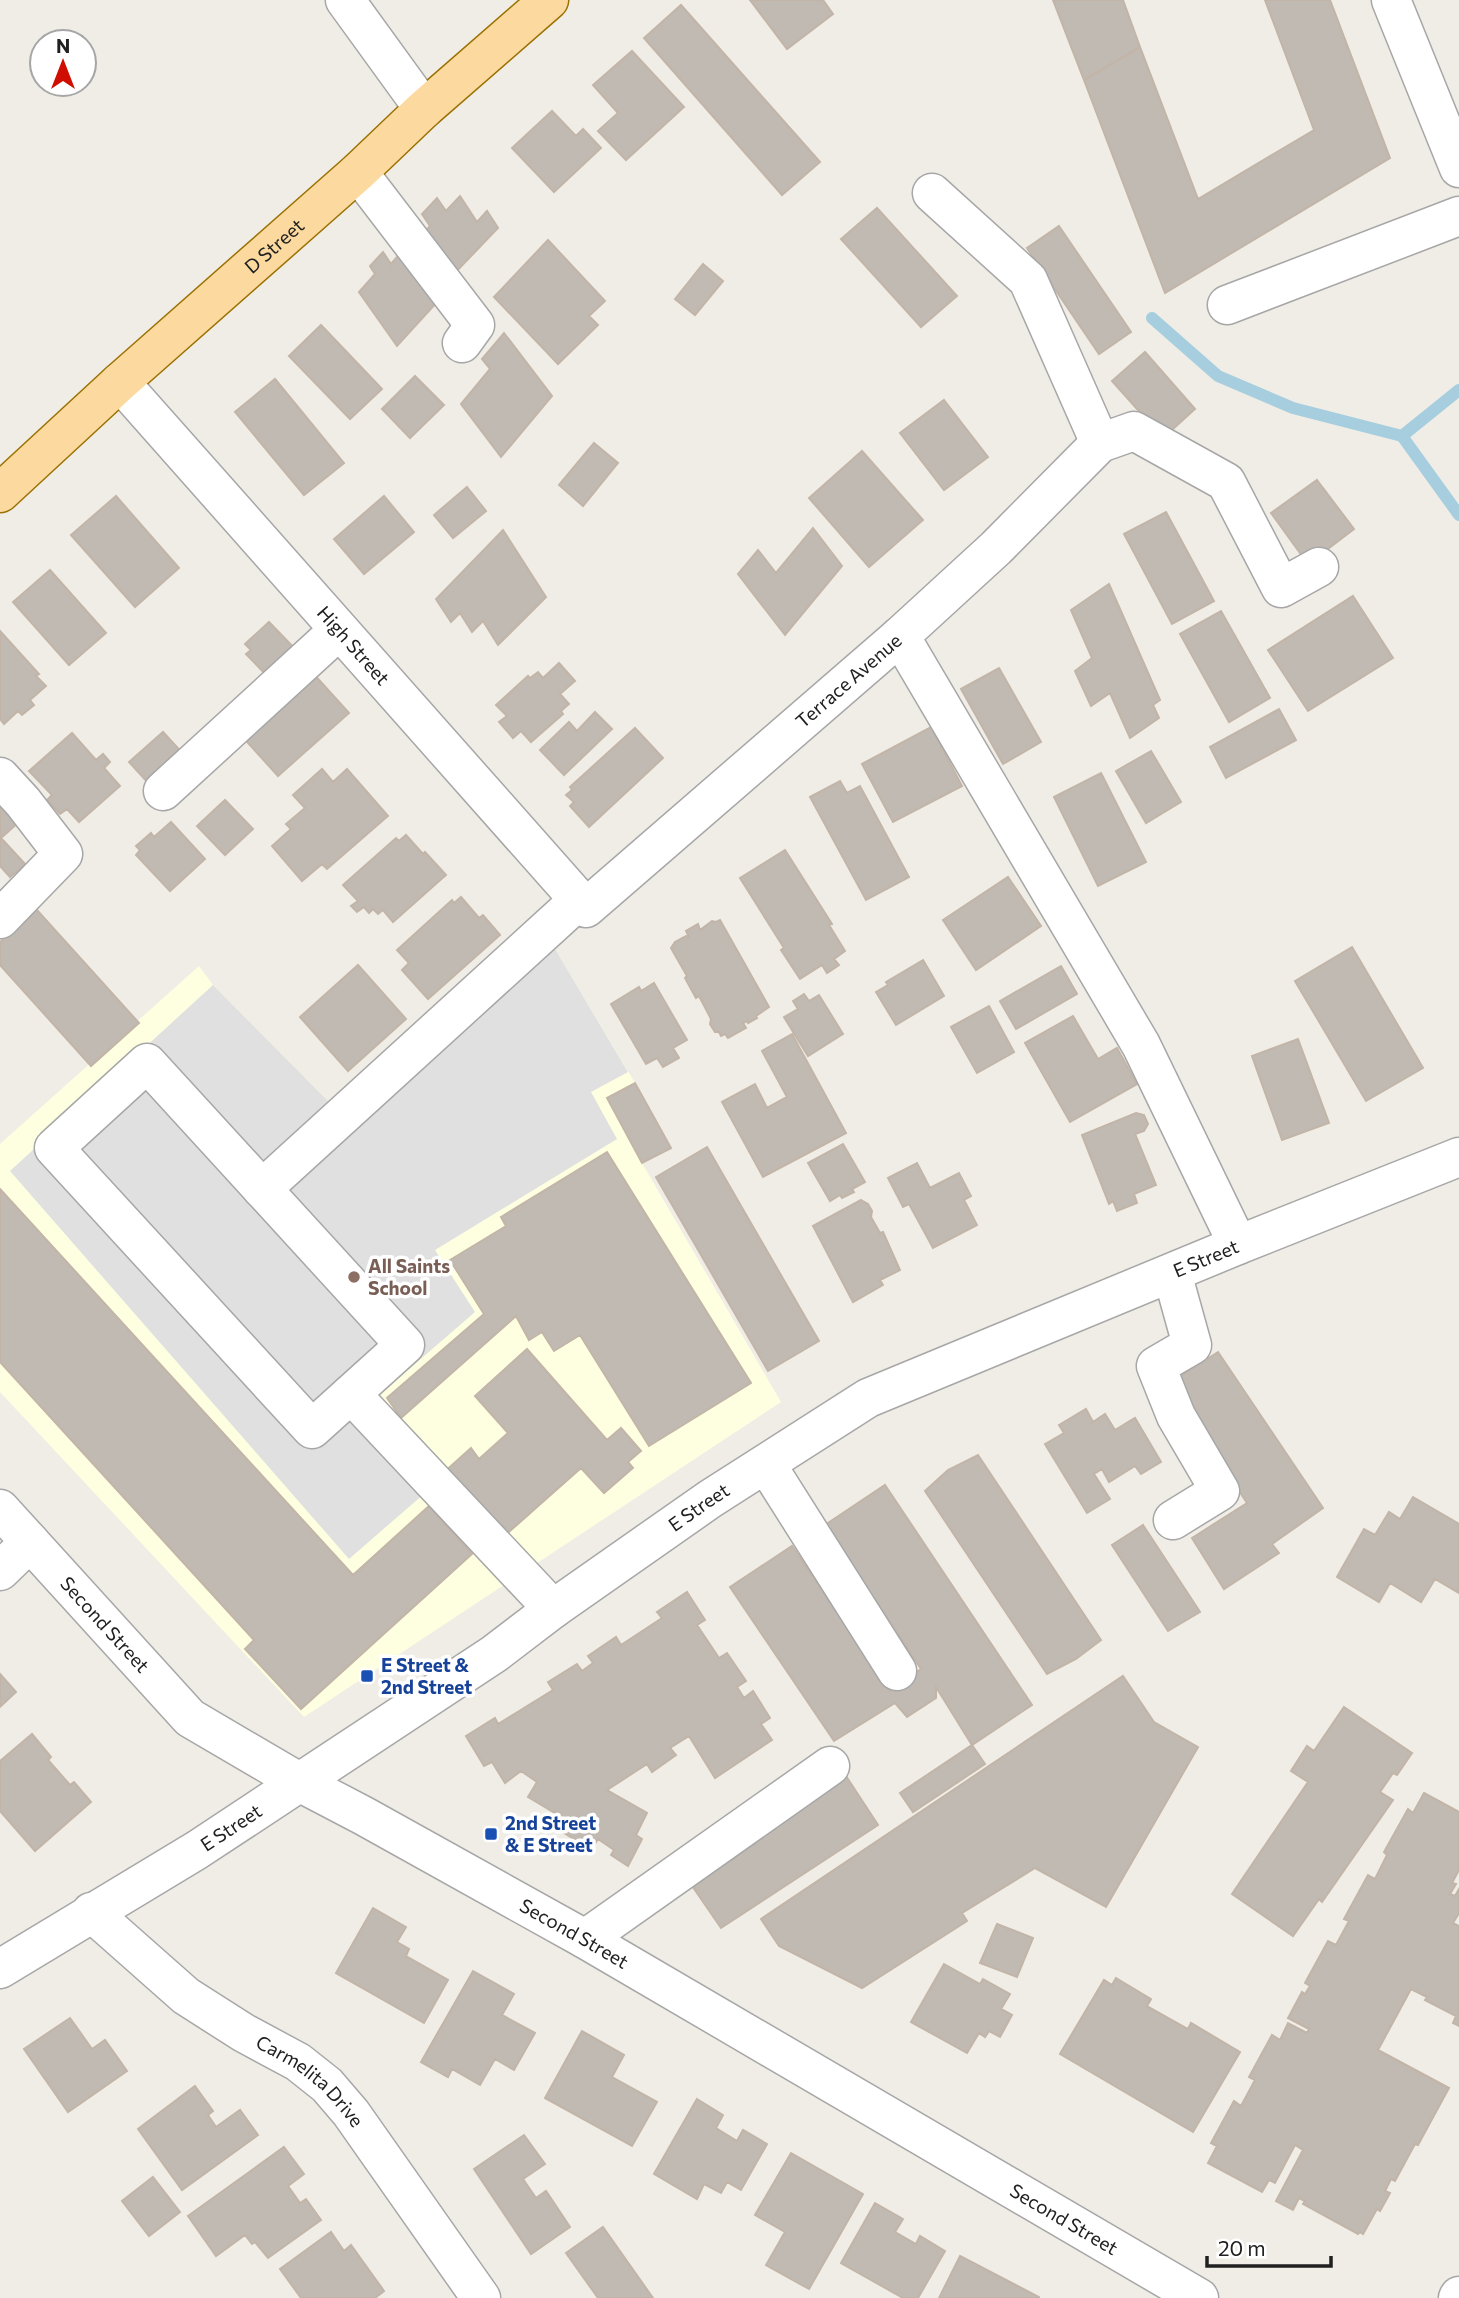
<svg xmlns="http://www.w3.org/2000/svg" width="1459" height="2298" font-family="Commissioner,sans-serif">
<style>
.education{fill:#fdffe0}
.parking{fill:#e0e0e0}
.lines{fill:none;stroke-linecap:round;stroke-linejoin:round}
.stream{stroke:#a6cede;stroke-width:12}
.building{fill:#c1bab2;stroke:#c2b5a8;stroke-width:2}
.minor-casing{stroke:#a7a7a7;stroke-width:41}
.major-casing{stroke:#9b7100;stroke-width:41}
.minor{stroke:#fff;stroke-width:38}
.major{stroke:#fcda9f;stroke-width:38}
.education-dot{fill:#8d6e63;stroke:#fff;stroke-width:2.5}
.transit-dot{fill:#1a4fb4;stroke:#fff;stroke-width:2.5}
.labels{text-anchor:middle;stroke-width:7;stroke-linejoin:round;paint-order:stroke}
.street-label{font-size:19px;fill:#202020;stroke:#fff}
.education-label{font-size:19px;font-weight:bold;fill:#785e54;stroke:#fff;text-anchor:start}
.transit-label{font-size:19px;font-weight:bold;fill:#164399;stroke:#fff;text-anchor:start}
</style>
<rect width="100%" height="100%" fill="#f0ede6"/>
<path class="education" d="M 535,915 L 635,1083 L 671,1148 L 642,1163 L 781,1402 L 304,1717 L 0,1392 L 0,1144 L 199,966 L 213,985 L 331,1104 Z"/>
<path class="parking" d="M 535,915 L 628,1072 L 591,1092 L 617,1139 L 435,1250 L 475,1312 L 371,1402 L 440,1480 L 349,1559 L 10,1171 L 213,985 L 330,1103 Z"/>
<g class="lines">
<path class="stream" d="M 1152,318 L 1218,376 L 1293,408 L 1402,436 L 1459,390
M 1402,436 L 1459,515"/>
</g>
<path class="building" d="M 750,0 L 823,0 L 833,14 L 787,49 Z
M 1053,0 L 1123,0 L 1140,47 L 1084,80 Z
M 1265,0 L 1330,0 L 1390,158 L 1165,293 L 1084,80 L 1140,47 L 1198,199 L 1314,130 Z
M 681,5 L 820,162 L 782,195 L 644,38 Z
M 632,51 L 684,107 L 626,160 L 598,131 L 618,113 L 593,85 Z
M 552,111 L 576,136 L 583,129 L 601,148 L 554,192 L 512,148 Z
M 460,196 L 477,222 L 487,211 L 498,228 L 451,277 L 423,234 L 430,226 L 422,214 L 437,198 L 446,211 Z
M 877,208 L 957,296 L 921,327 L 841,239 Z
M 1059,226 L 1131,332 L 1099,354 L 1027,248 Z
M 548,240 L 605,301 L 589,316 L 598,325 L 558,364 L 494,297 Z
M 403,250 L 439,300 L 397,346 L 359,292 L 375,274 L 370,266 L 383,252 L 391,264 Z
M 703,264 L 723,281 L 695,315 L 675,299 Z
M 321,325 L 382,389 L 350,419 L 289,356 Z
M 504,333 L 552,396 L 501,457 L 461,404 L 490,369 L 482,359 Z
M 1145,352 L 1195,409 L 1163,438 L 1112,381 Z
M 415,376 L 444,405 L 410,438 L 382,409 Z
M 275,379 L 344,463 L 304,495 L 235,412 Z
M 944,400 L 988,457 L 944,490 L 900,433 Z
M 594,443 L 618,463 L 583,506 L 559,485 Z
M 862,451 L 923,520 L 869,567 L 809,498 Z
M 1317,480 L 1354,529 L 1308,564 L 1271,513 Z
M 467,487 L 486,511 L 453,538 L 434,515 Z
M 116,496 L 179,568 L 135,607 L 71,535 Z
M 384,496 L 414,532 L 364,574 L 334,539 Z
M 1166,512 L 1214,601 L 1172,624 L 1124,534 Z
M 813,528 L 842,566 L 785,635 L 738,574 L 758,550 L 776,573 Z
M 503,530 L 546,597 L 498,645 L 483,621 L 472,632 L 460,613 L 451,622 L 436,599 Z
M 50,570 L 106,633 L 69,665 L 13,602 Z
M 1109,584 L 1160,700 L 1153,705 L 1159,718 L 1130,738 L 1110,693 L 1091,706 L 1075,671 L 1092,658 L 1071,610 Z
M 1353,596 L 1393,658 L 1308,711 L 1268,650 Z
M 1221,611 L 1270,698 L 1229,722 L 1180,634 Z
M 269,622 L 301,655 L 273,682 L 246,654 L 251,650 L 245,644 Z
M 0,631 L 39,674 L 36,676 L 46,686 L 30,700 L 34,705 L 22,715 L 18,711 L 4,724 L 0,719 Z
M 559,663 L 575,681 L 560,694 L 569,704 L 561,711 L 563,714 L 531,742 L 521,731 L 513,738 L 499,722 L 507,716 L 496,705 L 528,676 L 530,678 L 538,672 L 543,678 Z
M 999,668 L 1041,742 L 1003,764 L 961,689 Z
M 310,670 L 349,713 L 278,776 L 239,733 Z
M 1279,709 L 1296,740 L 1226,778 L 1210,747 Z
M 595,712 L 612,729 L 564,775 L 540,750 L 569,722 L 577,731 Z
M 931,727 L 962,786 L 893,822 L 862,764 Z
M 635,728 L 663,758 L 589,827 L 570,806 L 574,802 L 566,795 L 572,790 L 570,787 Z
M 163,732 L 185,756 L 151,786 L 129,762 Z
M 72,733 L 96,760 L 103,754 L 110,762 L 104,768 L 120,786 L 79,822 L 67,809 L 60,814 L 47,800 L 52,795 L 29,771 Z
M 1151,751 L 1181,802 L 1146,823 L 1116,771 Z
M 322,769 L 333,782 L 347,769 L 388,816 L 327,869 L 322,864 L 302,881 L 272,846 L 291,829 L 286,824 L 305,808 L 293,795 Z
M 1101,773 L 1146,862 L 1098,886 L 1054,797 Z
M 840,781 L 847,793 L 860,786 L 909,877 L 866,900 L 810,797 Z
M 225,800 L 253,829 L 225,855 L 197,826 Z
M 0,802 L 18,823 L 1,838 L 25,864 L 10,877 L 0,866 Z
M 171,822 L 205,859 L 170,891 L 136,855 L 140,850 L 136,846 L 151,833 L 154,837 Z
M 406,835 L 423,854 L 425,852 L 446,875 L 393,922 L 383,910 L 378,914 L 373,909 L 369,913 L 364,907 L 357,912 L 351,906 L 358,901 L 343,885 L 396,838 L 399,841 Z
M 785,850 L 832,924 L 829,925 L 845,951 L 834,959 L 839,965 L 827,973 L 822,965 L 800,979 L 781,950 L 784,948 L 740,878 Z
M 1008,877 L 1041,926 L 976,970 L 943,920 Z
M 461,897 L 479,918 L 483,915 L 500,935 L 428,999 L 402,970 L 409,963 L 397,950 L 452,900 L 454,903 Z
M 36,909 L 139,1023 L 91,1066 L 0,965 L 0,942 Z
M 720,920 L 769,1007 L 756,1016 L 757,1018 L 748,1023 L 747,1021 L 743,1023 L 746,1028 L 728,1038 L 725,1034 L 721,1036 L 719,1032 L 715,1032 L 710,1024 L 711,1019 L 699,996 L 696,998 L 685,978 L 687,976 L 671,948 L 675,942 L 686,936 L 689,937 L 686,931 L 698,924 L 700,930 L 712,921 L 716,922 Z
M 1352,947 L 1423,1068 L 1366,1101 L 1295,981 Z
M 923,960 L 944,996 L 896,1025 L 876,992 L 888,985 L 886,982 Z
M 358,965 L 406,1019 L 348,1071 L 300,1017 Z
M 1061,966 L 1077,994 L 1016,1029 L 1000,1001 Z
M 654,983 L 687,1040 L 673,1048 L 679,1058 L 663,1067 L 657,1058 L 646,1064 L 611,1004 L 639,987 L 641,991 Z
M 804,994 L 809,1001 L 819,995 L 843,1034 L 808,1056 L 784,1017 L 798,1009 L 793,1001 Z
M 989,1006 L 1014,1052 L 977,1073 L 951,1027 Z
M 1073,1016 L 1098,1059 L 1117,1048 L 1137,1084 L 1070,1122 L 1025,1043 Z
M 792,1034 L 846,1133 L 763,1177 L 722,1102 L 755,1084 L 767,1108 L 787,1097 L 762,1051 Z
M 1298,1039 L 1329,1123 L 1282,1140 L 1252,1056 Z
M 635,1083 L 671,1148 L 642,1163 L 607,1098 Z
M 1136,1113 L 1144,1115 L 1148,1124 L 1144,1131 L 1135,1134 L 1156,1185 L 1134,1194 L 1137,1203 L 1117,1211 L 1113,1201 L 1109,1204 L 1082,1135 Z
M 843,1144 L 865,1182 L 852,1189 L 854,1192 L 842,1198 L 840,1195 L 830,1201 L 808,1163 Z
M 707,1147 L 819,1341 L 768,1371 L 656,1177 Z
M 607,1152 L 751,1383 L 649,1446 L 580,1335 L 554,1351 L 542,1332 L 529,1340 L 516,1316 L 401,1418 L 387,1398 L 484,1314 L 450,1260 L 506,1226 L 501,1217 Z
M 917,1163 L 930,1188 L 959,1173 L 971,1196 L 964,1200 L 977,1225 L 933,1248 L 909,1204 L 903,1207 L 888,1178 Z
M 0,1189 L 353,1575 L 429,1506 L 472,1554 L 301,1709 L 245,1649 L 254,1640 L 0,1362 Z
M 861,1200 L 868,1204 L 872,1211 L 871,1217 L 880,1233 L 883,1232 L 900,1270 L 880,1280 L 883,1285 L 853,1302 L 813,1226 Z
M 527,1349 L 607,1440 L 621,1428 L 641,1451 L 628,1462 L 633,1468 L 604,1493 L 581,1468 L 501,1539 L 442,1474 L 471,1448 L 479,1459 L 508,1433 L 475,1396 Z
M 1218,1352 L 1323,1508 L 1272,1544 L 1279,1553 L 1224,1589 L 1192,1538 L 1247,1503 L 1168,1384 Z
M 1086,1409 L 1093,1422 L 1105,1414 L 1115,1430 L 1135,1418 L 1161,1462 L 1141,1474 L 1135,1466 L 1109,1482 L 1102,1469 L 1094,1474 L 1110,1499 L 1087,1513 L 1045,1444 L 1064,1433 L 1059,1425 Z
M 978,1455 L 1101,1640 L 1076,1659 L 1047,1674 L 925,1491 L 948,1470 Z
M 885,1485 L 1032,1705 L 972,1745 L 936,1687 L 936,1698 L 907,1717 L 895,1703 L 834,1741 L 730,1587 L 792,1546 L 890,1691 L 921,1669 L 825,1525 Z
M 1413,1497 L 1459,1524 L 1459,1593 L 1435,1579 L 1421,1602 L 1390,1583 L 1379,1602 L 1337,1577 L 1364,1529 L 1375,1535 L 1389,1512 L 1400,1519 Z
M 1143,1525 L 1200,1612 L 1168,1631 L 1112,1545 Z
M 687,1592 L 705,1620 L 697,1625 L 719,1658 L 727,1653 L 746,1681 L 737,1687 L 744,1698 L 753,1691 L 770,1718 L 761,1724 L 772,1740 L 715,1778 L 689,1736 L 670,1748 L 676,1755 L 652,1772 L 647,1764 L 607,1790 L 647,1813 L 636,1835 L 642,1839 L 628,1866 L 611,1855 L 614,1850 L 598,1839 L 591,1850 L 561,1831 L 568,1821 L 528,1797 L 537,1782 L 521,1771 L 505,1783 L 492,1762 L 484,1766 L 466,1736 L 495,1718 L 498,1724 L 553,1690 L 548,1682 L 577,1664 L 582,1671 L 593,1663 L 588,1656 L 616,1637 L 621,1645 L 662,1618 L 657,1612 Z
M 0,1674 L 16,1692 L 0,1707 Z
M 1123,1676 L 1154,1722 L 1198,1747 L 1106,1907 L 1035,1868 L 962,1913 L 967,1921 L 862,1988 L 779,1946 L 761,1919 Z
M 1344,1707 L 1412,1753 L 1397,1775 L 1393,1773 L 1380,1792 L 1393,1800 L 1322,1902 L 1319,1899 L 1293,1936 L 1232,1894 L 1308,1782 L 1291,1771 L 1307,1746 L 1314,1751 Z
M 32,1734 L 51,1757 L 48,1760 L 70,1785 L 74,1782 L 91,1802 L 35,1851 L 0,1811 L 0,1761 Z
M 972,1745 L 985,1764 L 913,1812 L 900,1793 Z
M 844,1773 L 878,1825 L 721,1928 L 686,1877 Z
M 1424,1793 L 1459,1812 L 1459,1870 L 1452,1883 L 1456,1884 L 1450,1894 L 1455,1896 L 1459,1889 L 1459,1913 L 1453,1923 L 1459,1926 L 1459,2026 L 1453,2023 L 1456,2016 L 1425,2000 L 1427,1997 L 1411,1989 L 1378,2050 L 1449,2088 L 1418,2145 L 1415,2144 L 1395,2181 L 1391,2179 L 1385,2191 L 1390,2193 L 1380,2211 L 1377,2209 L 1363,2234 L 1360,2232 L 1358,2234 L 1303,2204 L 1305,2201 L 1299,2198 L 1293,2210 L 1276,2201 L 1303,2150 L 1295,2145 L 1275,2183 L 1269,2180 L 1262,2192 L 1208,2163 L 1217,2146 L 1211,2143 L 1234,2101 L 1241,2106 L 1255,2080 L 1249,2077 L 1272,2035 L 1280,2040 L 1288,2023 L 1307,2033 L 1309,2029 L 1288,2018 L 1302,1992 L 1305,1994 L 1310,1986 L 1305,1983 L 1328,1941 L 1336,1945 L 1349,1921 L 1344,1919 L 1368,1875 L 1375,1879 L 1387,1855 L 1384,1852 L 1408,1809 L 1413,1813 Z
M 373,1908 L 406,1927 L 397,1942 L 409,1949 L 406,1956 L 448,1980 L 424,2023 L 336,1973 Z
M 997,1924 L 1033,1938 L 1017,1977 L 980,1963 Z
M 944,1964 L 980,1984 L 983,1979 L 1010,1994 L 1001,2009 L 1012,2015 L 1000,2037 L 989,2031 L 985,2037 L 979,2033 L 967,2053 L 911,2022 Z
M 473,1971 L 514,1994 L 502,2015 L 535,2033 L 514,2070 L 495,2059 L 480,2085 L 452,2069 L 448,2077 L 421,2062 Z
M 1116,1978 L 1151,1999 L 1147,2006 L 1188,2029 L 1191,2023 L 1240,2052 L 1193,2132 L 1060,2054 L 1104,1980 L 1112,1985 Z
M 70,2018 L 92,2049 L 105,2040 L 127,2071 L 68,2112 L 24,2049 Z
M 582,2031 L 624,2055 L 612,2077 L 657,2102 L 632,2146 L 545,2098 Z
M 195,2086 L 213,2111 L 208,2115 L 216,2127 L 240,2110 L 258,2135 L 182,2190 L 138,2129 Z
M 697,2099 L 723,2115 L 716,2128 L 737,2141 L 743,2130 L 767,2144 L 741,2190 L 727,2182 L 721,2193 L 704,2184 L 697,2199 L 654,2174 Z
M 524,2135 L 545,2164 L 523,2179 L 536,2198 L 546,2191 L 570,2227 L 531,2254 L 474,2169 Z
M 284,2147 L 304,2174 L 288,2186 L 300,2203 L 306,2199 L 321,2220 L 268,2258 L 255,2242 L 252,2244 L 245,2235 L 216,2256 L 188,2216 Z
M 791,2153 L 863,2194 L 809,2289 L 766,2265 L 785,2232 L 755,2215 Z
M 153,2177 L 180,2212 L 149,2236 L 122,2201 Z
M 875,2203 L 903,2219 L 895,2232 L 916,2244 L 920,2236 L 945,2251 L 918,2298 L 903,2298 L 841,2263 Z
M 603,2227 L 653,2298 L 598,2298 L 566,2253 Z
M 331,2232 L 344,2251 L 351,2245 L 384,2291 L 375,2298 L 301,2298 L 280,2269 Z
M 960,2256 L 1039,2297 L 1039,2298 L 939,2298 Z"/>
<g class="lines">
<g class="minor-casing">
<g id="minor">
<path d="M 345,0 L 424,109"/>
<path d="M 1391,0 L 1459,168"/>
<path d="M 358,172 L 475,325 L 462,343"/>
<path d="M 932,193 L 1028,280 L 1100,443"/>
<path d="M 1227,305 L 1459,216"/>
<path id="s1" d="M 120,382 L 586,908 L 900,636 L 996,548 L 1100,443 L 1134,431 L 1226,482 L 1281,588 L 1319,567"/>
<path d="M 900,636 L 1141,1045 L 1238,1245"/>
<path d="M 0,777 L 23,802 L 63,854 L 0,919"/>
<path d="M 163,791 L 339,630"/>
<path d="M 147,1063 L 405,1345 L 312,1429 L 54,1148 Z"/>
<path d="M 262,1189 L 579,900"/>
<path d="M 1172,1273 L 1192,1345 L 1156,1366 L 1176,1416 L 1220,1491 L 1173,1520"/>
<path d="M 351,1394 L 553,1609"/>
<path d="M 766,1464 L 897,1671"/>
<path id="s2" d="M 0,1509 L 190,1718 L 299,1782 L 364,1816 L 585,1939 L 1199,2298"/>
<path d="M 0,1571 L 30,1542"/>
<path id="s3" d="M 91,1912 L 186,1996 L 244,2033 L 298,2062 L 327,2085 L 351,2113 L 481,2298"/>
<path d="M 585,1939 L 830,1766"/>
<path id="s4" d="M 0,1969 L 197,1850 L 494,1654 L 553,1609 L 710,1499 L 868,1398 L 1238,1245 L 1459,1157"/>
<path d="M 1458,2298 L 1459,2296"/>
</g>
</g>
<g class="major-casing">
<g id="major">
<path id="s5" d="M 0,493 L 120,382 L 358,172 L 424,109 L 549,0"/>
</g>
</g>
<use href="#minor" class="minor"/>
<use href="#major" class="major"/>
</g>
<circle class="education-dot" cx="354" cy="1277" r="7"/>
<g class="transit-dot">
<rect x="360" y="1669" width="14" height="14" rx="3.5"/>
<rect x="484" y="1827" width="14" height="14" rx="3.5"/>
</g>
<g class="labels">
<g class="street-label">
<text dy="7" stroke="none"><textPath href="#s5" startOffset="369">D Street</textPath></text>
<text dy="7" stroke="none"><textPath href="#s1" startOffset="352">High Street</textPath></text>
<text dy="7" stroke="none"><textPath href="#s1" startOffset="1050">Terrace Avenue</textPath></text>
<text dy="7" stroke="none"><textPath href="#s4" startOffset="1405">E Street</textPath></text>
<text dy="7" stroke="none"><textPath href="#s4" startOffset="838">E Street</textPath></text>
<text dy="7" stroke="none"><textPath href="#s2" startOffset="156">Second Street</textPath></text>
<text dy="7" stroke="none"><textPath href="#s4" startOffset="271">E Street</textPath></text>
<text dy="7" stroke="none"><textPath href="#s2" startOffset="723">Second Street</textPath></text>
<text dy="7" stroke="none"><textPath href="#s3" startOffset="278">Carmelita Drive</textPath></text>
<text dy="7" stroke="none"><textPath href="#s2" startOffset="1290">Second Street</textPath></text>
</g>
<g class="education-label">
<text x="368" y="1273">All Saints<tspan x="368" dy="22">School</tspan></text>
</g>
<g class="transit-label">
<text x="381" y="1672">E Street &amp;<tspan x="381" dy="22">2nd Street</tspan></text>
<text x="505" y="1830">2nd Street<tspan x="505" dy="22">&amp; E Street</tspan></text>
</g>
</g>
<g transform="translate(63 63)"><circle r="33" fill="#ffffff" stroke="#a6a6a6" stroke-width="2"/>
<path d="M0-5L12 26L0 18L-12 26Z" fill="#cf0d00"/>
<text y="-10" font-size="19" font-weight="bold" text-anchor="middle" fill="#202020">N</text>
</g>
<path d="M1207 2256v10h124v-10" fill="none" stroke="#202020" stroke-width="3.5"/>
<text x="1218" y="2256" font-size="21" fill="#202020" stroke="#ffffff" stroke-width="5" paint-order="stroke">20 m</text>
</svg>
